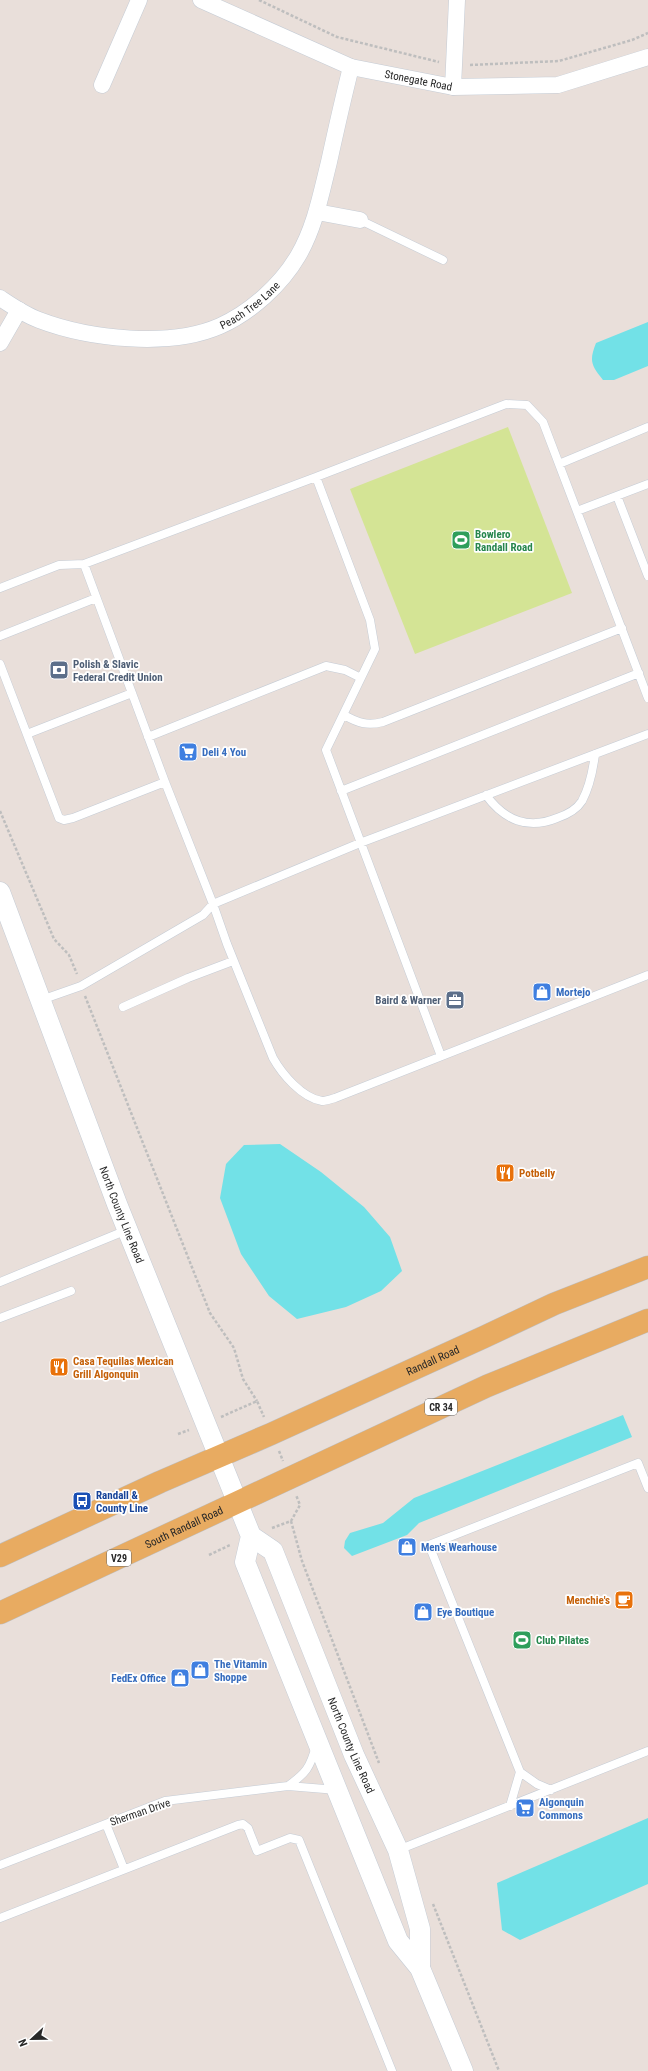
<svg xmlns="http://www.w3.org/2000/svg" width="648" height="2071" font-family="'Roboto Condensed',sans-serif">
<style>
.pitch{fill:#d4e495}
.water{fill:#72e1e7}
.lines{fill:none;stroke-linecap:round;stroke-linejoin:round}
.service-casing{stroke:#c5ccd5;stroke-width:9}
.minor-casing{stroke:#c5ccd5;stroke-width:17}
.tertiary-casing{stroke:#c5ccd5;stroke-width:21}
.primary-casing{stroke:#bebebe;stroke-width:23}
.path{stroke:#bebebe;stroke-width:2.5;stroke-dasharray:3 2;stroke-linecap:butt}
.service{stroke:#fff;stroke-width:8}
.minor{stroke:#fff;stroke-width:16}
.tertiary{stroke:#fff;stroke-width:20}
.primary{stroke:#e8ab61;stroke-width:22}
.labels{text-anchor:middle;stroke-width:3.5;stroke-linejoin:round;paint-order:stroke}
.shield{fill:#fff;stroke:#686868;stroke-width:1}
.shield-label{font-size:10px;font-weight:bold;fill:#282828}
.street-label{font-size:11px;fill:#282828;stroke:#fff}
.leisure-label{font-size:11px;font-weight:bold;fill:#27864d;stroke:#fff;text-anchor:start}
.service-label{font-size:11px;font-weight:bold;fill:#4e5e75;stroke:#fff;text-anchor:start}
.shop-label{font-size:11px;font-weight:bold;fill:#366cbe;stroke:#fff;text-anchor:start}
.food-label{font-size:11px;font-weight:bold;fill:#c56008;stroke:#fff;text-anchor:start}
.transit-label{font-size:11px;font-weight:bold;fill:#164399;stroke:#fff;text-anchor:start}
</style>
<rect width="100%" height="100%" fill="#e9dfda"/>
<path class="pitch" d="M 508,427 L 572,593 L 415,654 L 350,489 Z"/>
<path class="water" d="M 648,322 L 648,366 L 614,380 L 603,380 C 591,365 589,361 596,343 Z
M 280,1144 L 321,1172 L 364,1207 L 390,1237 L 402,1271 L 381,1291 L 346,1307 L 297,1319 L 269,1296 L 241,1254 L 220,1198 L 226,1164 L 244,1145 Z
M 623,1415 L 632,1437 L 419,1523 L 407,1535 L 352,1556 L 344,1548 L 345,1541 L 350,1533 L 383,1523 L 414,1498 Z
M 648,1818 L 648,1884 L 520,1940 L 502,1930 L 497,1883 Z"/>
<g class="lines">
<g class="service-casing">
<path id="service" d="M 360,220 L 443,260
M 559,464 L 648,427
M 316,477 L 506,404 L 527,405 L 543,422 L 648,698
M 617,496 L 648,576
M 577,511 L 648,484
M 84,564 L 316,477 L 370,620 L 375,649 L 326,750 L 441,1056
M 0,588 L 59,565 L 84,564 L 165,782 L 213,904 L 227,944 L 273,1058 C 282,1074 302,1098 322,1101 C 326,1101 331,1099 335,1098 L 648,975
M 0,636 L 96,598
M 0,664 L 59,818 L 64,820 L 73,818 L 165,782
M 344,715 C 358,723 367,726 383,722 L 622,628
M 27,734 L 132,693
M 148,737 L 326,666 L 345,670 L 361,678
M 341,791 L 639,673
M 486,795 C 504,820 528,830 557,818 C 566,815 577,809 582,801 C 590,786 593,770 595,754
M 41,1000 L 81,986 L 203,915 L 213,904 L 360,843 L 648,734
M 123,1007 L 188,978 L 233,961
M 0,1282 L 127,1230
M 0,1318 L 71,1291
M 288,1786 C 306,1773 310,1768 316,1746
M 551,1790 L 537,1784 L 520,1772 L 429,1545 L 638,1463 L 648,1488
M 510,1806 L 520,1772
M 106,1824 L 124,1869
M 398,1850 L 648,1751
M 0,1865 L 165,1801 L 288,1786 L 337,1790
M 0,1918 L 238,1825 L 243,1824 L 248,1828 L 257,1851 L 290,1838 L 299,1840 L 392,2071"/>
</g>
<g class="minor-casing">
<g id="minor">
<path id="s1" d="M 201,0 L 351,67 L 453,87 L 558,85 L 648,57"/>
<path d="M 102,85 L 139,0"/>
<path d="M 453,87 L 457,0"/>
<path d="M 317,212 L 360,220"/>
<path id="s2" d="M 0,298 C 12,306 25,315 39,320 C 89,339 170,348 220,326 C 251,312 281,285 298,256 C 315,227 321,194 329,162 C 336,130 343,99 351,67"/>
<path d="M 0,343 L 19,310"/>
</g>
</g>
<g class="tertiary-casing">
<g id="tertiary">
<path id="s3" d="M 0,892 L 117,1204 L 251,1536 L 245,1562 L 398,1941 L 420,1968 L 463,2071"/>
<path id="s4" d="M 251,1536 L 273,1551 L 354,1755 L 398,1850 L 420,1929 L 420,1968"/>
</g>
</g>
<g class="primary-casing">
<g id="primary">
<path id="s5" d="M 0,1556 L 160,1482 L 271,1434 L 484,1337 L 554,1304 L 648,1267"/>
<path id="s6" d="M 0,1613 L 487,1386 L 648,1320"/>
</g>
</g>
<path class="path" d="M 259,0 L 337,37 L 439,62
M 470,65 L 559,61 L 632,40 L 648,33
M 0,811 L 54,939 L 69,955 L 77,974
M 85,996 L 210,1313 L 234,1348 L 243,1379 L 257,1401
M 221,1417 L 257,1401 L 264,1417
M 178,1434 L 189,1430
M 279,1451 L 283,1461
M 291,1521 L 302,1561 L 379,1763
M 272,1528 L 291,1521 L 300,1505 L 296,1495
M 209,1555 L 230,1545
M 433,1904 L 499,2071"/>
<use href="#service" class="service"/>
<use href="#minor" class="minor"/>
<use href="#tertiary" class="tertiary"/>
<use href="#primary" class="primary"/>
</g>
<defs>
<g id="stadium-square" transform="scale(1)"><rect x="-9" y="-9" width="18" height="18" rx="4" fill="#2e9e5b" stroke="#fff"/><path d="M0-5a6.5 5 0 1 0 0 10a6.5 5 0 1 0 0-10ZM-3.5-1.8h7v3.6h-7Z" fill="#fff"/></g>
<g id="bank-square" transform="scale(1)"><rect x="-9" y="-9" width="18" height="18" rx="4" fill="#5c6f8a" stroke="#fff"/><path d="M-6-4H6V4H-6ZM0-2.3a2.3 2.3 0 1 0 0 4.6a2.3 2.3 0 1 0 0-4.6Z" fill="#fff"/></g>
<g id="supermarket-square" transform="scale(1)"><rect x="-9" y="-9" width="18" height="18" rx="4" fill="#3f7fe0" stroke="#fff"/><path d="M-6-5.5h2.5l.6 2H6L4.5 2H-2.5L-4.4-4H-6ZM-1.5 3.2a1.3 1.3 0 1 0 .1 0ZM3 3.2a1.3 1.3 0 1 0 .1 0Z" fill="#fff"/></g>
<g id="shop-square" transform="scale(1)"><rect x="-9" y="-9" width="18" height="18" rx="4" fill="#3f7fe0" stroke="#fff"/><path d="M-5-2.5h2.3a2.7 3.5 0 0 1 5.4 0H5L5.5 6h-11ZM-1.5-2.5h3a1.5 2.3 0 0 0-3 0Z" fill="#fff"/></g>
<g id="office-square" transform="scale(1)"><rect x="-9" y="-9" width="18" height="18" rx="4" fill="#5c6f8a" stroke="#fff"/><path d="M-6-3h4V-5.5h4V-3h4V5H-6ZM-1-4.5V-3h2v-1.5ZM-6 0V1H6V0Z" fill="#fff"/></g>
<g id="restaurant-square" transform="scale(1)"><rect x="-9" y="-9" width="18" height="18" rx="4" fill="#e8710a" stroke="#fff"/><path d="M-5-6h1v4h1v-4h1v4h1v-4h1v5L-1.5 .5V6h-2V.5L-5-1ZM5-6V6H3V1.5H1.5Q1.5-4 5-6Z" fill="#fff"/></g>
<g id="bus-square" transform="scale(1)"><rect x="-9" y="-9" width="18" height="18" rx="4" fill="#1a4fb4" stroke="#fff"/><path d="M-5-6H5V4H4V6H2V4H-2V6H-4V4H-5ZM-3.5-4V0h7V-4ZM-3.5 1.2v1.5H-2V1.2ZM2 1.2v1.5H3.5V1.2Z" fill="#fff"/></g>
<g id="cafe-square" transform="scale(1)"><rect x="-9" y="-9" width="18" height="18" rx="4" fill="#e8710a" stroke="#fff"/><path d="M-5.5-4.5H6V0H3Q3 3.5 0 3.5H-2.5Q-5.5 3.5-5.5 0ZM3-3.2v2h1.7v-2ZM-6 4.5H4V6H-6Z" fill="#fff"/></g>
</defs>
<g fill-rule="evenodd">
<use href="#stadium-square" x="461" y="540"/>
<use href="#bank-square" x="59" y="670"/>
<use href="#supermarket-square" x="188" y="752"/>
<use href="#shop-square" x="542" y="992"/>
<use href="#office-square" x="455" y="1000"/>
<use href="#restaurant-square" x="505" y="1173"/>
<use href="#restaurant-square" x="59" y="1367"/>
<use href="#bus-square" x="82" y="1501"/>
<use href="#shop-square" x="407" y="1547"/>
<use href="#cafe-square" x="624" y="1600"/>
<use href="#shop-square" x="423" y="1612"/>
<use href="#stadium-square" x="522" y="1640"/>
<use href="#shop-square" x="200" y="1670"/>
<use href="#shop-square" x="180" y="1678"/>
<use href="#supermarket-square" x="525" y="1808"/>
</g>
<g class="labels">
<g class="shield">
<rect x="425" y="1399" width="32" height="16" rx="3"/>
<rect x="107" y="1550" width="24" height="16" rx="3"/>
</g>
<g class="shield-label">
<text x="441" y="1411">CR 34</text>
<text x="119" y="1562">V29</text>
</g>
<g class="street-label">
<text dy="4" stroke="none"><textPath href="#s1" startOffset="233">Stonegate Road</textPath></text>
<text dy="4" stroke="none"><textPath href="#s2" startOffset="266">Peach Tree Lane</textPath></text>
<text dy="4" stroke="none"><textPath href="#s3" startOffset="345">North County Line Road</textPath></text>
<text dy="4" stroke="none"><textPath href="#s5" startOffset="475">Randall Road</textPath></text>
<text dy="4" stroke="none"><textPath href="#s6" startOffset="203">South Randall Road</textPath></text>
<text dy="4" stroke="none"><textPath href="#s4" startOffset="236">North County Line Road</textPath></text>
<text transform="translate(140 1812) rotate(-19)" y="4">Sherman Drive</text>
</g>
<g class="leisure-label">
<text x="475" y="538">Bowlero<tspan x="475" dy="13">Randall Road</tspan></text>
<text x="536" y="1644">Club Pilates</text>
</g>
<g class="service-label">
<text x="73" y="668">Polish &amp; Slavic<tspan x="73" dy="13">Federal Credit Union</tspan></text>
<text x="441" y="1004" text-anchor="end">Baird &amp; Warner</text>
</g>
<g class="shop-label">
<text x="202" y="756">Deli 4 You</text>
<text x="556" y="996">Mortejo</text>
<text x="421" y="1551">Men's Wearhouse</text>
<text x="437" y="1616">Eye Boutique</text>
<text x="214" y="1668">The Vitamin<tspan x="214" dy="13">Shoppe</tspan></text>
<text x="166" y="1682" text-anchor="end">FedEx Office</text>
<text x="539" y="1806">Algonquin<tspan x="539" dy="13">Commons</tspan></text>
</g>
<g class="food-label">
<text x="519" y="1177">Potbelly</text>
<text x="73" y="1365">Casa Tequilas Mexican<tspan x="73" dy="13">Grill Algonquin</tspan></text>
<text x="610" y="1604" text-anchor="end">Menchie's</text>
</g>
<g class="transit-label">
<text x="96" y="1499">Randall &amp;<tspan x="96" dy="13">County Line</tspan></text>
</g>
</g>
<g transform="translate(32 2039) rotate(248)" stroke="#ffffff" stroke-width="3" paint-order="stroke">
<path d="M0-3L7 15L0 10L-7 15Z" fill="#282828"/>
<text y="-6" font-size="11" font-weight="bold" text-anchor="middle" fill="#282828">N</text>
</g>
</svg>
